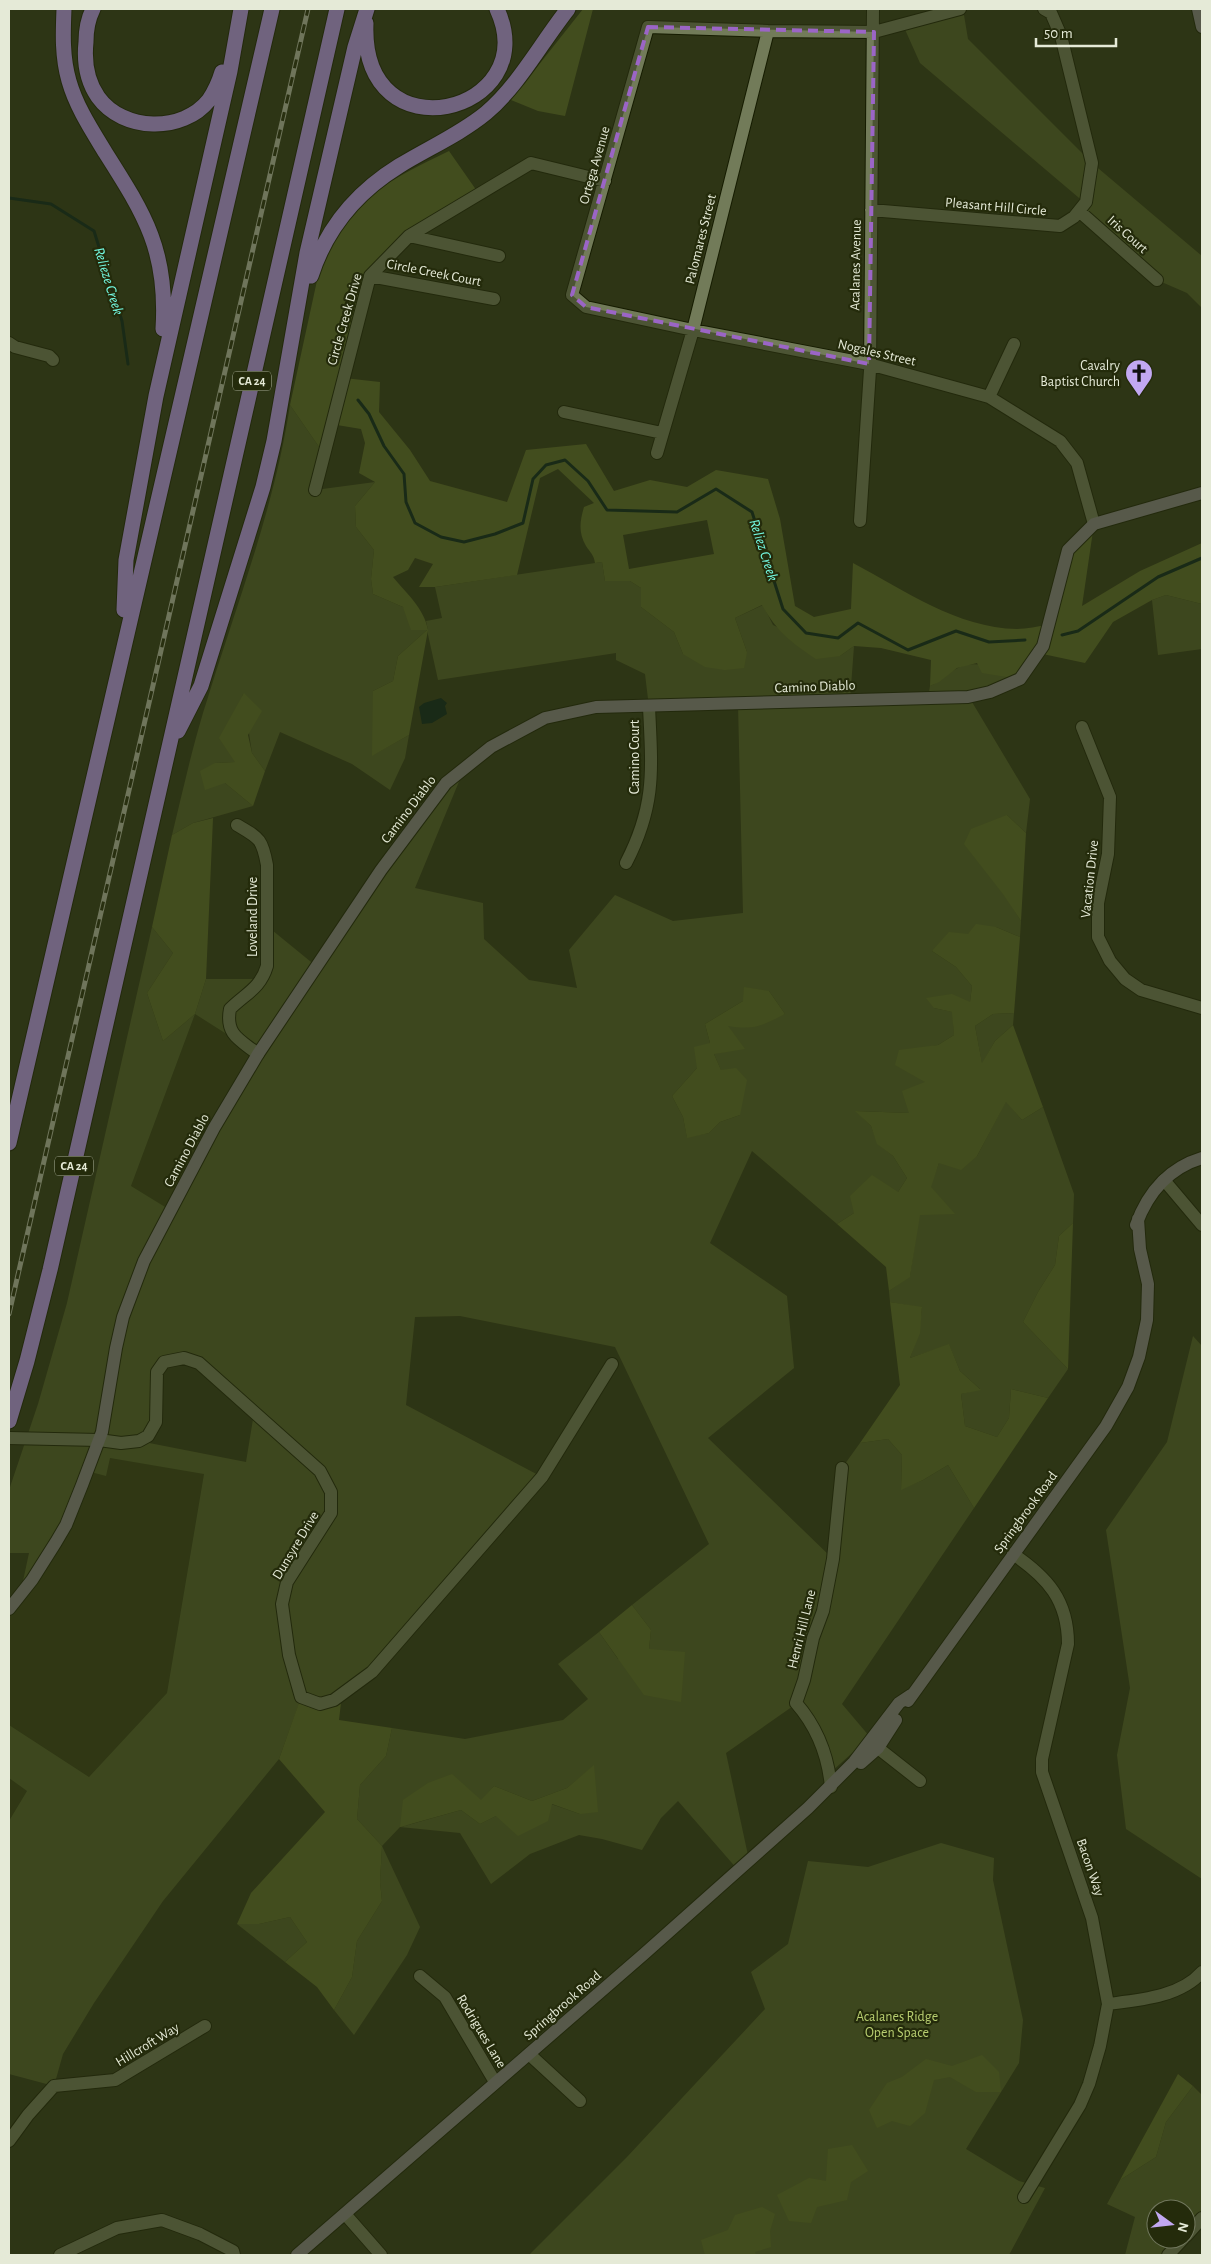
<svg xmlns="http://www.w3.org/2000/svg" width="1211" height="2264" font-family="'Alegreya Sans',sans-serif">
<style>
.built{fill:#333b13}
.green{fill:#515e28;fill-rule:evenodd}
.forest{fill:#5c6b28;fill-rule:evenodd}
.water{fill:#011e19}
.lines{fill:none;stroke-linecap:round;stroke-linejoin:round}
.stream{stroke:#011e19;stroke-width:3}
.street-casing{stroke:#161c00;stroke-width:14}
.secondary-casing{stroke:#161c00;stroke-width:14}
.highway-casing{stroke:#161c00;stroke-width:17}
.street{stroke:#727b59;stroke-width:12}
.secondary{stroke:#89858a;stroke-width:12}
.highway{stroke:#c09cfd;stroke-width:15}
.rail-casing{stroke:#bfc4af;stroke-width:5}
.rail{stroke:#242b0b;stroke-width:3;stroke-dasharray:9;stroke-linecap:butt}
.marked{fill:none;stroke:#9b65c6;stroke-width:4;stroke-dasharray:10 6;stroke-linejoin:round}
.labels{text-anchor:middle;stroke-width:4.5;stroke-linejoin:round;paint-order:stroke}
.shield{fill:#242b0b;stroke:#abb19a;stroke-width:1}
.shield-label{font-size:12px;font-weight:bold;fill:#e5ead7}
.street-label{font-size:14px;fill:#e5ead7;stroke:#242b0b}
.poi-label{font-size:14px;fill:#e5ead7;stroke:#242b0b;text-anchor:end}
.park-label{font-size:14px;fill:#b8ce70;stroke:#242b0b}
.water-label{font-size:15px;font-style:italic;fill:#73f9e2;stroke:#242b0b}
</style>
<rect width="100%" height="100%" fill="#2e3515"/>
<path class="built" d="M 195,1014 L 258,1054 L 170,1211 L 131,1186 Z
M 110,1458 L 204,1473 L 167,1693 L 89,1777 L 9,1725 L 9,1609 L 87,1471 Z
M 9,1778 L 27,1791 L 9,1821 Z"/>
<path class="green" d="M 963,9 L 968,39 L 1092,163 L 1202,256 L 1202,308 L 1187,293 L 1157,280 L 1079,211 L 1085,203 L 920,63 L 903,25 Z
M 290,405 L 324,454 L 315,490 L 375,482 L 355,506 L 356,527 L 374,550 L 371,579 L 373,594 L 403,607 L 428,630 L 426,621 L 442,618 L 435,587 L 602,562 L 605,581 L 630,581 L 641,588 L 641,607 L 674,632 L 683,654 L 747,652 L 735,618 L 763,605 L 773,625 L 840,656 L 854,646 L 850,700 L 928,698 L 930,686 C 940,682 946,674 956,669 C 977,657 1000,671 1020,679 L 969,697 L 1030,799 L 1026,833 L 1007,815 L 1004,894 L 1021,921 L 1020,937 L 996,927 L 968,934 L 932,951 L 956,967 L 972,986 L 970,1002 L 934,1008 L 953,1012 L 954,1035 L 938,1045 L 923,1048 L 925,1083 L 909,1113 L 856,1111 L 871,1126 L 878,1144 L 893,1156 L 907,1178 L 898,1192 L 854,1213 L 837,1224 L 752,1151 L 710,1243 L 787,1296 L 794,1368 L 708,1438 L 833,1559 L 842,1468 L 860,1443 L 888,1439 L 902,1455 L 901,1489 L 923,1480 L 948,1465 L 974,1508 L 842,1704 L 870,1737 L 831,1772 L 796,1704 L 726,1753 L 749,1860 L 738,1870 L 678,1801 L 661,1818 L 642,1850 L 602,1839 L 579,1835 L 530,1854 L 491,1884 L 460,1833 L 400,1827 L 382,1846 L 420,1927 L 407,1955 L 354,2035 L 334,2010 L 352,1977 L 357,1941 L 382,1901 L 380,1882 L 382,1846 L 357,1819 L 360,1785 L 386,1756 L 392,1728 L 465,1739 L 563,1720 L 588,1699 L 558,1664 L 599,1632 L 618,1659 L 649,1649 L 651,1630 L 632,1605 L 709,1544 L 615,1347 L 460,1316 L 415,1317 L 406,1405 L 542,1477 L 372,1672 L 334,1700 L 301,1698 L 279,1759 L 163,1901 L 94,2003 L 63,2054 L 54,2086 L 9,2074 L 9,1821 L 27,1791 L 9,1778 L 9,1725 L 89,1777 L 167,1693 L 204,1474 L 110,1458 L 106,1476 L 87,1471 L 82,1485 L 20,1595 L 29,1553 L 9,1553 L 9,1490 L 38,1404 L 67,1303 L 152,927 L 173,953 L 147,993 L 163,1041 L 195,1014 L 206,979 L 258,979 L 267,966 L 267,926 L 316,966 L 465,767 L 415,888 L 483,903 L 484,939 L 529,980 L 577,988 L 569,950 L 615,895 L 673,921 L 743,913 L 738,704 L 649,707 L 645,674 L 616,660 L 616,653 L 438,680 L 427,630 L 398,656 L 393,681 L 373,691 L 373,755 L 409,735 L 405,758 L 390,790 L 352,764 L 280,732 L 265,771 L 252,753 L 243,694 L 235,762 L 215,763 L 225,783 L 253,806 L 193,823 L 172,835 C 182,794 191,753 203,713 C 234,611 274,511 290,405 ZM 769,991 L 785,1014 L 727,1025 L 714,1054 L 740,1115 L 720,1122 L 709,1133 L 687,1137 L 683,1117 L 672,1096 L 697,1068 L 710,1043 L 705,1024 L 743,1001 ZM 195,1014 L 258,1054 L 170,1210 L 131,1186 ZM 164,1362 L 199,1363 L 254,1413 L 246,1462 L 139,1441 L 156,1422 ZM 594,1766 L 580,1814 L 551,1804 L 496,1816 L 480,1824 L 461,1810 L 401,1827 L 481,1801 L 494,1786 L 532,1801 L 567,1788 Z
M 1166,595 L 1202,604 L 1202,649 L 1158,655 L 1152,600 Z
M 1014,1013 L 1013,1025 L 995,1041 L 982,1064 L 975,1026 L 993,1014 Z
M 1006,1101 L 1022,1120 L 1043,1107 L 1074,1194 L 1073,1223 L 1059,1236 L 1055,1265 L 1038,1292 L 1023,1322 L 1068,1369 L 1048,1398 L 1011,1389 L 1009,1418 L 997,1437 L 965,1426 L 961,1394 L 980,1389 L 960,1371 L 949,1345 L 910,1358 L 919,1333 L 922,1308 L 890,1302 L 889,1291 L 910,1276 L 919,1215 L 939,1163 L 977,1156 Z
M 1193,1336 L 1202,1346 L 1202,1879 L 1126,1829 L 1117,1755 L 1130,1688 L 1106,1530 L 1167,1442 Z
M 941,1843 L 994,1858 L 993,1880 L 1023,2020 L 1019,2063 L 966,2149 L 1019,2181 L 1045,2188 L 1009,2255 L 529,2255 L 627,2157 L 765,2009 L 751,1972 L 788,1944 L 808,1861 L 868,1867 Z
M 290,1917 L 307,1942 L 285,1962 L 237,1924 L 259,1924 Z
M 1193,2086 L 1202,2095 L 1202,2218 L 1186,2236 L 1186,2209 L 1156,2209 L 1156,2239 L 1183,2239 L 1168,2255 L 1125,2255 L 1135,2217 L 1107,2204 L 1120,2180 L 1156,2157 L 1166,2122 Z"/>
<path class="forest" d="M 583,9 L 593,9 L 565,116 L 538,111 L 511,100 Z
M 449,151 L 479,194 L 409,236 L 370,276 L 344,378 L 380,382 L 379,412 L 410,450 L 430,481 L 507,502 L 526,450 L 586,444 L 614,491 L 650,480 L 687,487 L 716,470 L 768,479 L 780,519 L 795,606 L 814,617 L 851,609 L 853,563 C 904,590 957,628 1017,629 C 1027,629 1038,626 1048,625 L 1068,550 L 1094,524 L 1082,606 L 1140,571 L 1202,543 L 1202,604 L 1166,595 L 1152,600 L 1113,622 L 1085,663 L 1038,653 L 1020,679 L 982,673 L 977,663 L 957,668 L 939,682 L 930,686 L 931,660 L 881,648 L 854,646 L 840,656 L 816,659 C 791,642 777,632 762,605 L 735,618 L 747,652 L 744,668 L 725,670 L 705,667 L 683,654 L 674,632 L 641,607 L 641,588 L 630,581 L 605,581 L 602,562 L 595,563 C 594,555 590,552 586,546 C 578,532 580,521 584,507 L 594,503 L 558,469 L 540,478 L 517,575 L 435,587 L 419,587 L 433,564 L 415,558 L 408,570 L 393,577 C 406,593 424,608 428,630 L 409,735 L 372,756 L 373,691 L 393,681 L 398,656 L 427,630 L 411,630 L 403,607 L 373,594 L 371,579 L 374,550 L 356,527 L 355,506 L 375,482 L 359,473 L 365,443 L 361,429 L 331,424 L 324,454 L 290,405 L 318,276 C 343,204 384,182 449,151 ZM 707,520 L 714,554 L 629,569 L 623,535 Z
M 244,693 L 262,711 L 248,735 L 252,753 L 265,771 L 253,806 L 225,783 L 205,790 L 200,771 L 215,763 L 235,762 L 219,738 Z
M 1007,815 L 1026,833 L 1021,921 L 1003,894 L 964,844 L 971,829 Z
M 213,818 L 206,979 L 195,1014 L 163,1041 L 147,993 L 173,953 L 152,927 L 172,835 L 193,823 Z
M 976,924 L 996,927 L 1020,937 L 1014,1013 L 993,1014 L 975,1026 L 982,1063 L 995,1041 L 1013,1025 L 1043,1107 L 1022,1120 L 1006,1102 L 977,1156 L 961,1170 L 939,1163 L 931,1187 L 955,1214 L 920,1215 L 910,1277 L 889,1291 L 886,1267 L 837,1224 L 854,1213 L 850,1196 L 872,1175 L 898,1192 L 907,1178 L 893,1156 L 877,1144 L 871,1126 L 855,1111 L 909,1113 L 902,1091 L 925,1082 L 895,1065 L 899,1050 L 938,1045 L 954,1035 L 952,1012 L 934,1008 L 926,998 L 952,994 L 970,1002 L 972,986 L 956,967 L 932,951 L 949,932 L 968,934 Z
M 744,987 L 769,991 L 785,1014 C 761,1026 755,1030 728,1026 L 745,1049 L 714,1054 L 721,1070 L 736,1068 L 747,1080 L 740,1115 L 720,1122 L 709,1133 L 687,1138 L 683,1117 L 672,1096 L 697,1068 L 694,1047 L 710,1043 L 705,1024 L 743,1001 Z
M 1073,1223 L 1068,1369 L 1023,1322 L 1038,1292 L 1055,1265 L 1059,1236 Z
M 890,1302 L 922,1307 L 920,1333 L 910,1358 L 949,1344 L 960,1371 L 981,1390 L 961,1394 L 965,1426 L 997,1437 L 1009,1418 L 1011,1389 L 1048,1398 L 974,1508 L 948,1465 L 923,1480 L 901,1490 L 902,1455 L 888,1439 L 860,1443 L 900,1385 Z
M 632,1605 L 651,1630 L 649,1649 L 685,1652 L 681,1702 L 644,1695 L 599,1632 Z
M 342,1694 L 339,1720 L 392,1728 L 386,1756 L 360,1785 L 357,1819 L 382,1846 L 380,1882 L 382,1901 L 357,1941 L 352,1977 L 334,2010 L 317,1987 L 285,1962 L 307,1942 L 290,1917 L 259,1924 L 237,1924 L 251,1893 L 325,1812 L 279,1759 L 301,1697 L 320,1704 Z
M 594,1765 L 598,1812 L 580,1814 L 552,1804 L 548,1821 L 518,1836 L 496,1816 L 480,1824 L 461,1810 L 400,1827 L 403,1800 L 428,1783 L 452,1774 L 481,1800 L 494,1786 L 532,1801 L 567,1788 Z
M 982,2055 L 999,2072 L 1001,2092 L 976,2092 L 950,2077 L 934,2080 L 925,2113 L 910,2126 L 892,2121 L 877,2128 L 869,2110 L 887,2083 L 902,2077 L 926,2059 L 952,2066 Z
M 1178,2074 L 1193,2086 L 1166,2122 L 1156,2157 L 1120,2180 Z
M 852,2145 L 868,2171 L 851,2182 L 847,2200 L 817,2207 L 811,2223 L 789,2221 L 777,2195 L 809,2178 L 826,2181 L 828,2149 Z
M 762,2207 L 775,2214 L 770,2231 L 771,2247 L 755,2252 L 756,2255 L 705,2255 L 701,2240 L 728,2230 L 735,2215 Z"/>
<path class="water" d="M 441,698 L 447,703 L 445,706 L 447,714 L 432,723 L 422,724 L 419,707 L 424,703 Z"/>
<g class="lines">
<path class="stream" d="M 9,198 L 51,204 L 94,231 L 122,321 L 128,364
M 358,400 L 369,414 L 384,446 L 404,474 L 406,502 L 415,523 L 441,537 L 464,542 L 495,534 L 523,523 L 533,479 L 546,465 L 565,460 L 588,481 L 607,510 L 677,512 L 716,489 L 752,512 L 783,609 L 806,633 L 838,638 L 858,623 L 908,650 L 956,631 L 989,642 L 1025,640
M 1062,635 L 1078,631 L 1158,577 L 1202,558"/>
<g class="street-casing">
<path id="street" d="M 960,9 L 874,32 L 768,31 L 648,27 L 572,295 L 586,307 L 693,330 L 869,364 L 989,397 L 1060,441 L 1077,463 L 1094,524
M 871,210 L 1060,226 L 1074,217 L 1086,202 L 1092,163 L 1061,36 L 1051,13 L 1044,9
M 1079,211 L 1157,280
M 409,236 L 499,256
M 370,276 L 494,299
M 9,343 L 15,347 L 49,356 L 53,360
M 989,397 L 1014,344
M 564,412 L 662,433
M 657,453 L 693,330 L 768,31
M 315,490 L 370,276 L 409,236 L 531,163 L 605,181
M 860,521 L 870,370 L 873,9
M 1082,727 L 1110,797 L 1108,854 L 1098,903 L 1098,937 L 1110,961 L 1125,979 L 1141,990 L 1202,1008
M 237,825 C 259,838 262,838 267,865 L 267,966 C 260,989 246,993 230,1009 C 225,1035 240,1040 258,1054
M 626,863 C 656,805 652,770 649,707
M 1164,1180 L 1202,1225
M 9,1438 L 99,1440 L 121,1443 L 139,1441 L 148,1436 L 156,1422 L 157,1372 L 164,1362 L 184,1358 L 199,1363 L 320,1471 L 331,1492 L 331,1513 L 287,1582 L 282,1604 L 289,1655 L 301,1697 L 320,1704 L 334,1700 L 372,1672 L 542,1477 L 612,1364
M 1013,1554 C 1047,1577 1068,1600 1068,1644 L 1042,1759 L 1042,1772 L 1092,1918 L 1108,2004 L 1100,2046 L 1089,2084 L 1080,2105 L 1024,2197
M 878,1748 L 920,1781
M 831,1787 C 828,1755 817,1727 796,1703 L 804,1680 L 813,1638 L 823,1611 L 833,1559 L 842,1468
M 420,1976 L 445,1997 L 495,2082
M 1108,2004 C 1140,2000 1180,1997 1202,1972
M 529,2054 L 580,2101
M 9,2141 L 28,2115 L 54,2086 L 115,2080 L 205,2026
M 345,2214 L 381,2255
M 1186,2236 L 1202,2218
M 60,2255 L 117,2228 L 162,2220 L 200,2234 L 233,2251 L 234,2255
M 1168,2255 L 1183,2239"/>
</g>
<g class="secondary-casing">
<path id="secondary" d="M 1198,9 L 1202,27
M 1136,1225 C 1148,1192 1169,1168 1202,1158
M 9,1609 L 32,1580 L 56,1542 L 66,1525 L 82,1485 L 102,1432 L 116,1348 L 123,1317 L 144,1261 L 214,1128 L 258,1054 L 381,870 L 446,783 L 491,747 L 545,718 L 596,707 L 968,697 L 990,692 L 1020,679 L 1043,646 L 1068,550 L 1094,524 L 1202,493
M 908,1701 L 1106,1426 L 1128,1387 L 1139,1357 L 1147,1320 L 1148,1284 L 1140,1249 L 1138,1219
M 861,1763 L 878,1748 L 896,1720
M 297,2255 L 644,1954 L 808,1808 L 854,1762 L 899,1703 L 911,1695"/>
</g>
<g class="highway-casing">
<path id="highway" d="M 64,9 C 63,33 62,57 69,81 C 76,106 91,129 105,152 C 145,215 168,251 163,329
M 93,9 C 88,19 86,31 86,42 C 84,61 87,81 98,97 C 123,132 183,133 209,100 C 215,91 219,82 222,72
M 366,23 C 360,160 545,113 497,9
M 311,276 C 326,229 357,192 399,166 C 428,148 459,135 486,113 C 519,85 541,43 568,9
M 124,610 L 126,560 L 156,396 L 230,71 L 241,9
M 178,731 L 201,686 L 263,487 L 274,441 L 307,253 L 355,47 L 367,9
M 9,1143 L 272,9
M 9,1421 L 27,1361 L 50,1270 L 337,9"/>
</g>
<use href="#street" class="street"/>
<use href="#secondary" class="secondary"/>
<use href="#highway" class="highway"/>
<g class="rail-casing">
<path id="rail" d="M 9,1314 L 308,9"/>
</g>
<use href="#rail" class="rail"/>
</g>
<path d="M0 0H1211V2264H0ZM 648,27 L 874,32 L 869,364 L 586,307 L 572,295 Z" fill="#2e3515" fill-opacity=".55" fill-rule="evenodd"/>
<path class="marked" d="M 648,27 L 874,32 L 869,364 L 586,307 L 572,295 Z"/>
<defs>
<g id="church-pin" transform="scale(1.4375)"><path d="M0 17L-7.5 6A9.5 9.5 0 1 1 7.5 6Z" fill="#c2a8f2" stroke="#242b0b"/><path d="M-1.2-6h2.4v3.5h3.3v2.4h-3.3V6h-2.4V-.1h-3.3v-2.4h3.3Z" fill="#111"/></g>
</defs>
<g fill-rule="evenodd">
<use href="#church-pin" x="1139" y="373"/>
</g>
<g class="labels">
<g class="shield">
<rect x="233" y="371.5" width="38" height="19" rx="4"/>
<rect x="55" y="1156.5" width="38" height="19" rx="4"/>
</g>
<g class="shield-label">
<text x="252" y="385">CA 24</text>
<text x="74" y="1170">CA 24</text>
</g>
<g class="street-label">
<text transform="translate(594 165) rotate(-74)" y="5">Ortega Avenue</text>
<text transform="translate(996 206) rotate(5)" y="5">Pleasant Hill Circle</text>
<text transform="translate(1128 234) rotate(42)" y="5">Iris Court</text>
<text transform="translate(700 239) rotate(-76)" y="5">Palomares Street</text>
<text transform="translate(855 265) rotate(-89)" y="5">Acalanes Avenue</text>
<text transform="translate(434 272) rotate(11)" y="5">Circle Creek Court</text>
<text transform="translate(344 319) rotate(-74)" y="5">Circle Creek Drive</text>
<text transform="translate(877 352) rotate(13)" y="5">Nogales Street</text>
<text transform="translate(815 686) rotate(-2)" y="5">Camino Diablo</text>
<text transform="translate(634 757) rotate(-90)" y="5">Camino Court</text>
<text transform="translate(408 809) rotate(-53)" y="5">Camino Diablo</text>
<text transform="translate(1089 879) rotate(-84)" y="5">Vacation Drive</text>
<text transform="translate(252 917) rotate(-90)" y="5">Loveland Drive</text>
<text transform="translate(186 1150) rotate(-62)" y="5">Camino Diablo</text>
<text transform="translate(1025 1512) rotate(-54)" y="5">Springbrook Road</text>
<text transform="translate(295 1545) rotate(-59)" y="5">Dunsyre Drive</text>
<text transform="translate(801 1629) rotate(-76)" y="5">Henri Hill Lane</text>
<text transform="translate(1091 1867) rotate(71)" y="5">Bacon Way</text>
<text transform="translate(562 2005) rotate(-41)" y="5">Springbrook Road</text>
<text transform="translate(482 2031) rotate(59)" y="5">Rodrigues Lane</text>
<text transform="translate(147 2044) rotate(-31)" y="5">Hillcroft Way</text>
</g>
<g class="poi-label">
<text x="1120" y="370">Cavalry<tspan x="1120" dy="16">Baptist Church</tspan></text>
</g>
<g class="park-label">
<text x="897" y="2021">Acalanes Ridge<tspan x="897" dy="16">Open Space</tspan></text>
</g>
<g class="water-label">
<text transform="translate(109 281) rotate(73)" y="5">Relieze Creek</text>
<text transform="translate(764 550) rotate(72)" y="5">Reliez Creek</text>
</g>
</g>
<rect width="1211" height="2264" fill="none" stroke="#e5ead7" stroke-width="20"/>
<g transform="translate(1171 2224) rotate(105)"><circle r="24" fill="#242b0b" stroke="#71775d"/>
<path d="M0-4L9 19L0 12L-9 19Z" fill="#c2a8f2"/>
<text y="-8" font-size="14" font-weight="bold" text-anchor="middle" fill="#e5ead7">N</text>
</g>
<path d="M1036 38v8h80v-8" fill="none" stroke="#e5ead7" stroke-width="2.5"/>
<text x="1044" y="38" font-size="15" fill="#e5ead7" stroke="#242b0b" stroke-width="4" paint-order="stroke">50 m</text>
</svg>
